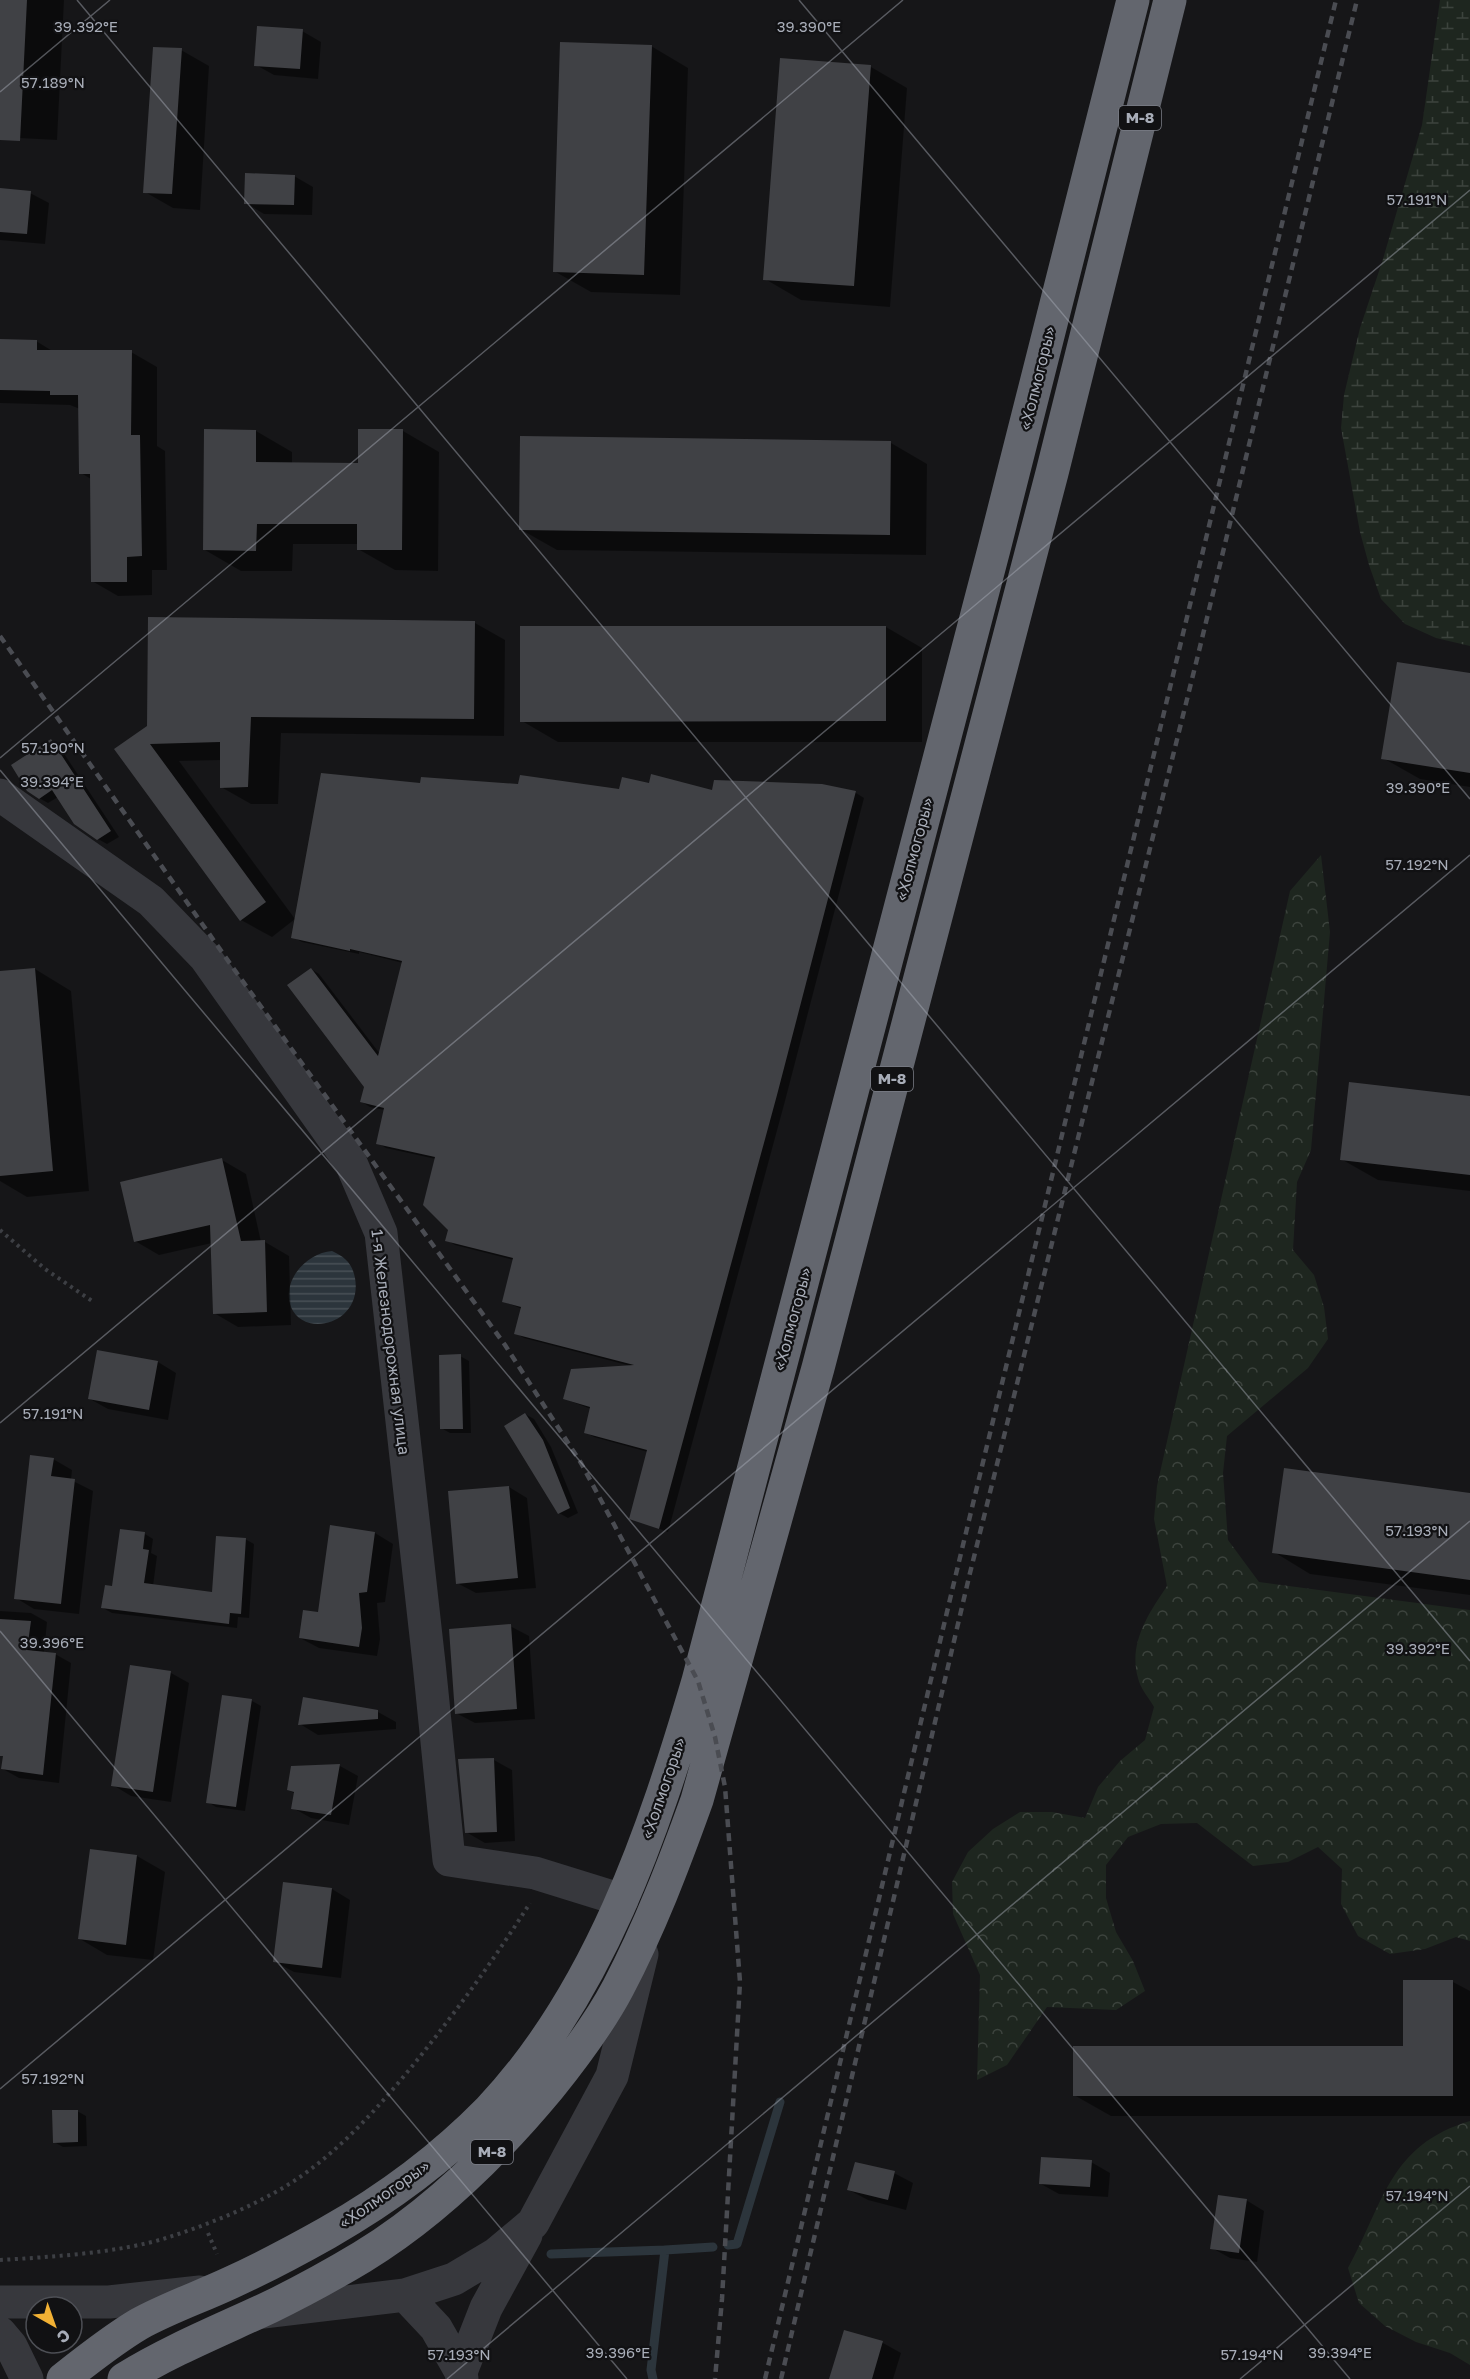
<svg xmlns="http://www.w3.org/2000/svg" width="1470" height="2379" font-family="'Golos Text',sans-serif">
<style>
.forest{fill:url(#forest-crowns)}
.wetland{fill:url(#wetland-marsh)}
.water{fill:url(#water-rules)}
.shadow{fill:#0007}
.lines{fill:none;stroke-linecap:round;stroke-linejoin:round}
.stream{stroke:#2c353c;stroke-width:9}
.building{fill:#404145}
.path{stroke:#3d3f44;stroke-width:4;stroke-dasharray:3 4.5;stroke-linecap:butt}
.minor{stroke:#37383d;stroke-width:33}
.highway{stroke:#63666e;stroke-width:33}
.rail{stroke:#4a4c52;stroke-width:4.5;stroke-dasharray:8 6;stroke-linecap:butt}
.ticks{fill:none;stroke:#a8adb8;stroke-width:1.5;stroke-opacity:0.45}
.labels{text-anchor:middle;stroke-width:4.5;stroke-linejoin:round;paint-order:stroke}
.shield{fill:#111113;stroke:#7b7e86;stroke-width:1.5}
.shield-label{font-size:15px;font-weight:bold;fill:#a8adb8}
.street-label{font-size:16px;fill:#a8adb8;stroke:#111113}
.ticks-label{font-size:15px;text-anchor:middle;fill:#a8adb8;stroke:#111113;stroke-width:4.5;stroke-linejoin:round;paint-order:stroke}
</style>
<defs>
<pattern id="forest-crowns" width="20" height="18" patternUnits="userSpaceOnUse" patternTransform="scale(1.5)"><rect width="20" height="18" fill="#1e261f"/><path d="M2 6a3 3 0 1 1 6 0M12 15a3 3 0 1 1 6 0" fill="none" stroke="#3c433d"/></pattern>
<pattern id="wetland-marsh" width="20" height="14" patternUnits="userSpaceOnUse" patternTransform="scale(1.5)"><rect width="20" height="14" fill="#1e261f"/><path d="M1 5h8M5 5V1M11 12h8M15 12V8" fill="none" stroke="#3c433d"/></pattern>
<pattern id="water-rules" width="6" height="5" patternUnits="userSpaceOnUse" patternTransform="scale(1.5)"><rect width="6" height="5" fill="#2c353c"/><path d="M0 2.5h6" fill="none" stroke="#485056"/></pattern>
</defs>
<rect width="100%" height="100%" fill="#161618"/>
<path class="forest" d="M 1321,855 L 1330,932 L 1311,1150 L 1297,1182 L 1293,1250 L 1314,1275 L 1324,1307 L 1328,1339 L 1308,1368 L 1227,1436 L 1223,1473 L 1228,1540 L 1259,1582 L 1470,1610 L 1470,1941 L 1456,1937 L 1425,1949 L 1390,1954 L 1358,1936 L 1341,1904 L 1342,1869 L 1318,1847 L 1288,1862 L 1253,1866 L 1197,1823 L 1161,1824 L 1128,1837 L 1106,1865 L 1106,1898 L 1116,1932 L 1133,1961 L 1145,1991 L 1116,2010 L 1047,2007 L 1007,2065 L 977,2080 L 980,1975 L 953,1914 L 952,1882 L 968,1852 L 993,1829 L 1020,1812 L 1052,1812 L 1085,1818 L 1098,1787 L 1120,1761 L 1145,1740 L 1154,1707 C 1149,1698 1140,1688 1138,1678 C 1128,1643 1149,1613 1167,1586 L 1154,1519 L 1157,1486 L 1290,891 Z
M 1470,2121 L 1470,2365 L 1450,2353 L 1416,2342 L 1385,2326 L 1359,2303 L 1348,2268 C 1384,2203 1389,2145 1470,2121 Z"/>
<path class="wetland" d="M 1440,0 L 1470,0 L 1470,646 L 1436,638 L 1405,624 L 1381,599 L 1369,565 L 1360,532 L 1341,428 L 1344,395 L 1360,328 L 1383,259 L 1422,125 Z"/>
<path class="water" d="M 332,1251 C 345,1257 352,1263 355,1278 C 363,1324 304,1339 291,1307 C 281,1280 307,1253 332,1251 Z"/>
<path class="shadow" d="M 0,0 L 64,0 L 57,140 L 0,137 Z
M 302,31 L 321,42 L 318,79 L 274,75 L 256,65 Z
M 651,46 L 688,68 L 680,295 L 591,292 L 554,271 Z
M 181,50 L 209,66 L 200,210 L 173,208 L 145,192 Z
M 871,67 L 907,88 L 890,307 L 801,300 L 765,279 Z
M 294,176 L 313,187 L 312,215 L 264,214 L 246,203 Z
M 0,190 L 30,193 L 49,203 L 45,244 L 0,240 Z
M 0,340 L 36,341 L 54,352 L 131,352 L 157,367 L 157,446 L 165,451 L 167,570 L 152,570 L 152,595 L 118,596 L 92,581 L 91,479 L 81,473 L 80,409 L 70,405 L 0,403 Z
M 256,431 L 292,452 L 292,464 L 359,464 L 403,431 L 439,452 L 438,571 L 395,570 L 358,549 L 358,544 L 293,544 L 292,571 L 241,571 L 205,550 Z
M 891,443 L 927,464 L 926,555 L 557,550 L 520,529 Z
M 475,623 L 505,640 L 504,736 L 281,733 L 278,804 L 251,804 L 221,787 L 221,760 L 179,761 L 295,919 L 272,937 L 241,920 L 116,750 Z
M 886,627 L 922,648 L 922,742 L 558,742 L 522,721 Z
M 1470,675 L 1470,787 L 1420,779 L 1383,758 Z
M 51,741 L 59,746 L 119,837 L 107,844 L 98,839 L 58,797 L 48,803 L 39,798 Z
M 421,785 L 620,791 L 650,785 L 713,792 L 822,785 L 856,793 L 864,798 L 785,1101 L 668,1532 L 630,1518 L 648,1452 L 594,1437 L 585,1432 L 591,1409 L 565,1399 L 631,1366 L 524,1338 L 516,1333 L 522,1309 L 503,1301 L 514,1260 L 455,1245 L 447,1240 L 449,1229 L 436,1159 L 386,1148 L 378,1143 L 385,1110 L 370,1107 L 362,1102 L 365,1086 L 311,969 L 319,974 L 380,1054 L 403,963 L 359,952 L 359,954 L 302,942 L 293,937 Z
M 35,969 L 71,991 L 89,1191 L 27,1197 L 0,1181 L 0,973 Z
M 1470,1098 L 1470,1191 L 1378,1180 L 1341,1159 Z
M 222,1160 L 246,1174 L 261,1242 L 265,1242 L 289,1256 L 291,1325 L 238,1327 L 214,1313 L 212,1243 L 159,1255 L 135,1241 Z
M 460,1356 L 469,1361 L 471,1433 L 450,1433 L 441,1428 Z
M 158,1362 L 176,1373 L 168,1420 L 108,1409 L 90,1399 Z
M 525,1414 L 534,1419 L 551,1447 L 578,1513 L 568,1518 L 559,1513 Z
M 53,1459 L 72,1470 L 71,1480 L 93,1491 L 79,1614 L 34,1609 L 16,1598 Z
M 509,1487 L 527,1498 L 536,1588 L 476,1593 L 457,1583 Z
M 1470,1495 L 1470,1595 L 1310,1574 L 1274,1552 Z
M 375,1533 L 393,1544 L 385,1602 L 377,1603 L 380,1639 L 377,1656 L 319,1648 L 300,1638 Z
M 145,1534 L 153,1539 L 151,1553 L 157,1556 L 153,1586 L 214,1593 L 245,1539 L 254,1544 L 249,1618 L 238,1617 L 237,1628 L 112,1613 L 103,1608 Z
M 0,1611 L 31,1613 L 47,1622 L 44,1653 L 55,1654 L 71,1663 L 59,1783 L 19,1778 L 3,1769 L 13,1682 L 0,1681 Z
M 510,1626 L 529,1636 L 535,1719 L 475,1723 L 456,1713 Z
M 131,1667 L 171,1673 L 189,1683 L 171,1802 L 131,1796 L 113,1785 Z
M 223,1696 L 252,1701 L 261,1706 L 245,1811 L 216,1807 L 208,1802 Z
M 378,1712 L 396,1722 L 396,1729 L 318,1735 L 300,1724 Z
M 494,1760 L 512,1770 L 515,1841 L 485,1843 L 466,1832 Z
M 340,1766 L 358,1776 L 349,1825 L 311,1818 L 293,1808 L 296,1794 L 288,1790 Z
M 91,1851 L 137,1856 L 165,1872 L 153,1960 L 107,1955 L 80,1939 Z
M 332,1889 L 350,1900 L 341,1978 L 294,1972 L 275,1962 Z
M 1453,1982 L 1470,1991 L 1470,2116 L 1111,2116 L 1074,2095 L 1404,2047 Z
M 77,2111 L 86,2116 L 87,2146 L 63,2147 L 54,2142 Z
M 1091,2162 L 1110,2173 L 1108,2197 L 1059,2194 L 1041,2184 Z
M 894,2173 L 913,2183 L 906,2210 L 868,2200 L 849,2190 Z
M 1246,2200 L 1264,2211 L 1257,2262 L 1230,2258 L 1212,2248 Z
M 845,2332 L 883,2343 L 901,2353 L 893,2379 L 831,2379 Z"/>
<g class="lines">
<path class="stream" d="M 728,2245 L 737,2244 L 780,2102
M 551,2254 L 665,2250
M 653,2379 L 651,2370 L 665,2250 L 713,2247"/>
</g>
<path class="building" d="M 0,0 L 27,0 L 20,141 L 0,140 Z
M 257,26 L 303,29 L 300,69 L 254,66 Z
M 560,42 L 652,45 L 644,275 L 553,272 Z
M 153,47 L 182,48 L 172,194 L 143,193 Z
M 780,58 L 871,65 L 854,286 L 763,280 Z
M 245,173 L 295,175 L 294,205 L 244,204 Z
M 0,188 L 31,191 L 27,234 L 0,232 Z
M 0,339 L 37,340 L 37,350 L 132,350 L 131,435 L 140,435 L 142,556 L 127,557 L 127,582 L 91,582 L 90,474 L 79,474 L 78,395 L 50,395 L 50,391 L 0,390 Z
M 204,429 L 256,430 L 256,462 L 358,463 L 358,429 L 403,429 L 402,550 L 357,550 L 357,524 L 257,524 L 256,551 L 203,550 Z
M 520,436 L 891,441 L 890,535 L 519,530 Z
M 148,617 L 475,621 L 474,719 L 251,717 L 248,787 L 220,788 L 220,742 L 150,744 L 266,902 L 240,921 L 114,749 L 147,726 Z
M 520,626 L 886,626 L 886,721 L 520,722 Z
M 1397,662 L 1470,673 L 1470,773 L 1381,759 Z
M 51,739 L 111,831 L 97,840 L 74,824 L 52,790 L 39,799 L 27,791 L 11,765 Z
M 321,773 L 420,783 L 421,777 L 518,784 L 520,775 L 619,789 L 622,777 L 649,783 L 651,774 L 712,790 L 714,780 L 822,784 L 856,791 L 777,1095 L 659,1529 L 629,1519 L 647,1450 L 584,1433 L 590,1407 L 563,1399 L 571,1369 L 634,1365 L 514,1334 L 521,1307 L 502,1302 L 513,1258 L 445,1241 L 448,1230 L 423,1205 L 435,1157 L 376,1144 L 384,1108 L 360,1102 L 364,1087 L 287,985 L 311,968 L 378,1056 L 402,961 L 350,949 L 350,951 L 291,938 Z
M 35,968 L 53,1171 L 0,1176 L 0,971 Z
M 1349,1082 L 1470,1096 L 1470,1175 L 1340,1160 Z
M 222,1158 L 241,1241 L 265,1240 L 267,1312 L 213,1314 L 210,1225 L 134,1242 L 120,1182 Z
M 97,1350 L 158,1361 L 149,1410 L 88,1399 Z
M 461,1354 L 463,1429 L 440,1429 L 439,1355 Z
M 525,1413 L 543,1440 L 570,1508 L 558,1514 L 504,1426 Z
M 30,1455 L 54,1458 L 51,1476 L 75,1479 L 61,1604 L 14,1599 Z
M 1284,1468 L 1470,1493 L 1470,1580 L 1272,1553 Z
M 509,1486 L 518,1578 L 456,1584 L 448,1491 Z
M 330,1525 L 375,1532 L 367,1592 L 359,1593 L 362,1628 L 359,1647 L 299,1638 L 303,1610 L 318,1612 Z
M 120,1529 L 145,1532 L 143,1549 L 149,1550 L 144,1583 L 212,1592 L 216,1536 L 246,1538 L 241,1614 L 230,1613 L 229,1624 L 101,1608 L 105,1585 L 112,1586 Z
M 0,1619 L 31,1621 L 27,1650 L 56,1653 L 43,1775 L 1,1769 L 3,1756 L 0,1756 Z
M 511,1624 L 517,1709 L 455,1714 L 449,1629 Z
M 130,1665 L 171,1671 L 153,1792 L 111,1786 Z
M 222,1695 L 252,1699 L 236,1807 L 206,1803 Z
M 303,1697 L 378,1710 L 378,1719 L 298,1725 Z
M 494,1758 L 497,1832 L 465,1833 L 458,1759 Z
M 340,1764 L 331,1815 L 291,1809 L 294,1792 L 287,1790 L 291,1766 Z
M 90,1849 L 137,1855 L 126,1945 L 78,1939 Z
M 283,1882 L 332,1888 L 322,1968 L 273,1962 Z
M 1403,1980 L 1453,1980 L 1453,2096 L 1073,2096 L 1073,2046 L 1403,2046 Z
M 52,2110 L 78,2110 L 78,2142 L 53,2143 Z
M 1041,2157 L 1092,2160 L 1090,2187 L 1039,2184 Z
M 855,2162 L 895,2171 L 888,2200 L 847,2190 Z
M 1218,2195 L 1247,2199 L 1239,2253 L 1210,2249 Z
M 844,2330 L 883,2341 L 872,2379 L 829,2379 Z"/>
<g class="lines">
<path class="path" d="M 0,1230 L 45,1269 L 95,1303
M 208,2233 L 217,2254
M 0,2260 C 50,2257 118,2253 166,2238 C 210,2224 255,2206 294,2181 C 344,2148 385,2100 422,2054 C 461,2005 497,1955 530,1903"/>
<path class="minor" d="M 0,795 L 151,901 L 205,957 L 351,1163 L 381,1233 L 429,1663 L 449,1860 L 535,1873 L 622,1900
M 405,2295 L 436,2328 L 461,2372 L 462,2379
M 0,2302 L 109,2302 L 200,2292
M 263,2312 L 405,2295 L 454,2279 L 496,2254 L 533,2223 L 612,2076 L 642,1954
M 0,2333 L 11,2346 L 27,2379
M 461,2372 L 486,2308 L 526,2235"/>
<path class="highway" d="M 63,2379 C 87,2360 112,2340 139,2324 C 168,2308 200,2297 230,2283 C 263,2268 295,2251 327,2233 C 385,2200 442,2158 489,2110 C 599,1994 654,1831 698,1681 L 994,549 L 1133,0
M 124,2379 C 171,2350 221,2330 270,2307 C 301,2292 332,2275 362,2257 C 434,2213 495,2153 549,2088 C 574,2057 599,2024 618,1988 C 650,1927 674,1864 697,1800 L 818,1368 L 1052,473 L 1170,0"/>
<path class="rail" d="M 0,636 L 231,965 L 505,1345 L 581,1463 L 698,1681 L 715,1737 L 725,1787 L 740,1982 L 722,2299 L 715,2379
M 765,2379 L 956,1574 L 1336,0
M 781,2379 L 969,1577 L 1198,655 L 1357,0"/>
</g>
<path class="ticks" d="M 77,0 L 1470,1661M 799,0 L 1470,799M 0,92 L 110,0M 0,758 L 903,0M 0,770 L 1350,2379M 0,1423 L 1470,190M 0,1631 L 627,2379M 0,2089 L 1470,855M 447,2379 L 1470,1521M 1240,2379 L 1470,2186"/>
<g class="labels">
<g class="shield">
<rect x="1119" y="106" width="42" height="24" rx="4.5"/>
<rect x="871" y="1067" width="42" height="24" rx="4.5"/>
<rect x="471" y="2140" width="42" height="24" rx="4.5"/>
</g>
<g class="shield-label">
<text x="1140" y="123">М-8</text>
<text x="892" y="1084">М-8</text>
<text x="492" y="2157">М-8</text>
</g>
<g class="street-label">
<text transform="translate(1037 378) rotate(-76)" y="6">«Холмогоры»</text>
<text transform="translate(914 849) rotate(-75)" y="6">«Холмогоры»</text>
<text transform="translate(792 1319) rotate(-75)" y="6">«Холмогоры»</text>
<text transform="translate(391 1342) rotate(83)" y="6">1-я Железнодорожная улица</text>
<text transform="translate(663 1788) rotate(-71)" y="6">«Холмогоры»</text>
<text transform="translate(384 2194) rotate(-35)" y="6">«Холмогоры»</text>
</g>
</g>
<g class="ticks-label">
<text x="86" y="32">39.392°E</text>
<text x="809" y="32">39.390°E</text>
<text x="53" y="88">57.189°N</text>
<text x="1417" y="205">57.191°N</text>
<text x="53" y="753">57.190°N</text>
<text x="52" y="787">39.394°E</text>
<text x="1418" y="793">39.390°E</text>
<text x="1417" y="870">57.192°N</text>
<text x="53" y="1419">57.191°N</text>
<text x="1417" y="1536">57.193°N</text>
<text x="52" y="1648">39.396°E</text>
<text x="1418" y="1654">39.392°E</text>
<text x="53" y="2084">57.192°N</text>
<text x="1417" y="2201">57.194°N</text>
<text x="618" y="2358">39.396°E</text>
<text x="1340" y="2358">39.394°E</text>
<text x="459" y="2360">57.193°N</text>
<text x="1252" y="2360">57.194°N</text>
</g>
<g transform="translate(54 2325) rotate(140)"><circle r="28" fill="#111113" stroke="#4d4f55" stroke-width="1.5"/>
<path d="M0-4.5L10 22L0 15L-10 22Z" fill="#f2b134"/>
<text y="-9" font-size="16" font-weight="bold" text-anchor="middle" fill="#a8adb8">С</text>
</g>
</svg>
